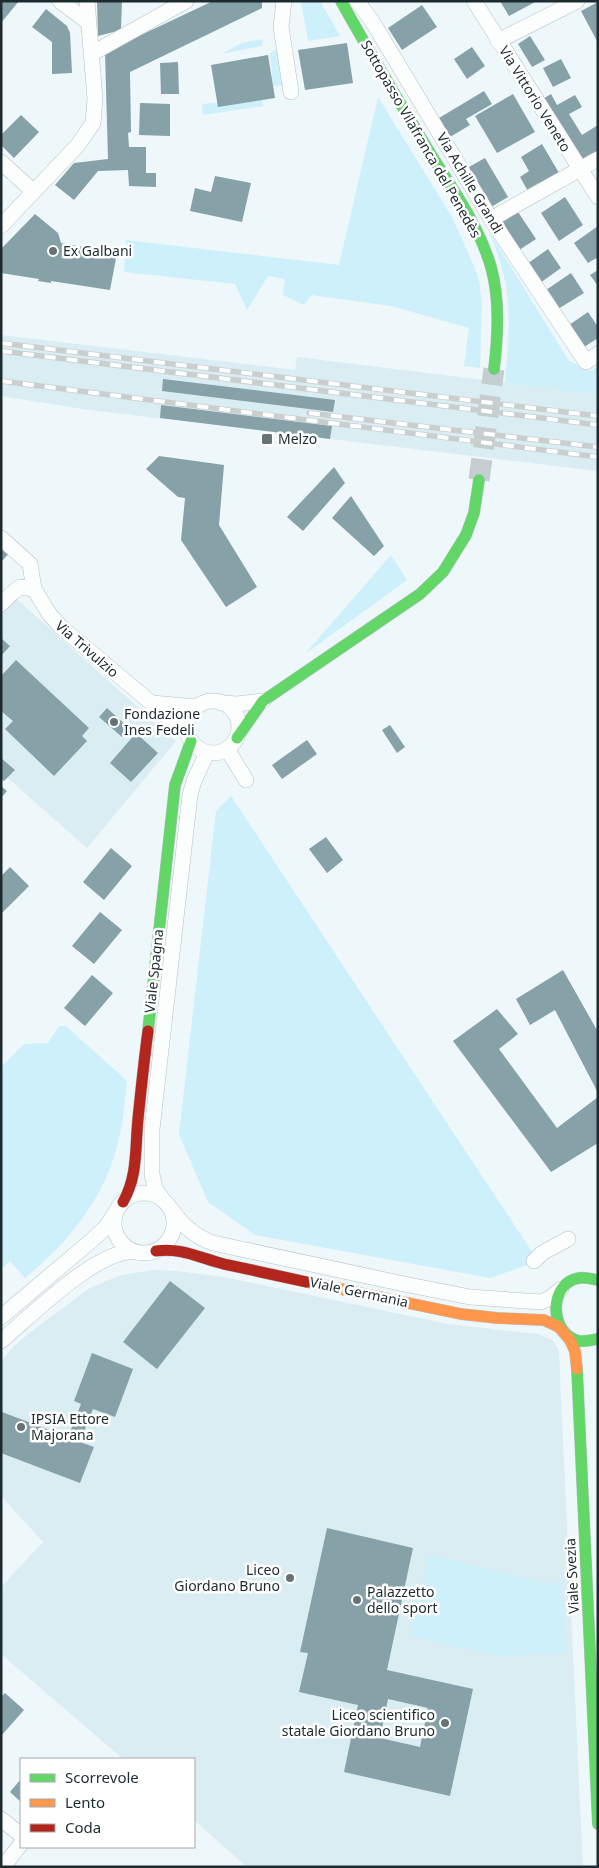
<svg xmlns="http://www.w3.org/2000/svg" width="599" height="1868" font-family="'Noto Sans',sans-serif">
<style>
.built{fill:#daedf3}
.green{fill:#cef0fb}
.building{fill:#86a1a8;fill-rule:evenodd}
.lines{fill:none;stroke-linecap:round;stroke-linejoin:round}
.secondary-tunnel{stroke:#c4ced1;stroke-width:21;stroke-dasharray:21 11;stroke-linecap:butt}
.street-casing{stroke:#b6c1c5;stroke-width:16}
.fast-casing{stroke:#b6c1c5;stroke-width:12}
.slow-casing{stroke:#b6c1c5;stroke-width:12}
.jam-casing{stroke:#b6c1c5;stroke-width:12}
.street{stroke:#fcfefe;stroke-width:15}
.fast{stroke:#63d668;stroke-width:11}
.slow{stroke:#ff974d;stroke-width:11}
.jam{stroke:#b3261e;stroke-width:11}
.rail-casing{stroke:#cbcecf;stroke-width:5.5}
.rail{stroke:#fff;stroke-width:4;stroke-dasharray:11;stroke-linecap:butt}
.poi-dot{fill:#667276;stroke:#fff;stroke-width:2}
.labels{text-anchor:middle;stroke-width:5;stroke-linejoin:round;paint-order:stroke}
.street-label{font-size:14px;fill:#1c2b2f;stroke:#fff}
.poi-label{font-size:14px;fill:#1c2b2f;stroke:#fff;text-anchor:start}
</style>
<rect width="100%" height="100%" fill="#eef7fa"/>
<path class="built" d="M 1,335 L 295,370 L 297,357 L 598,394 L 598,471 L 82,409 L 1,396 Z
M 12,595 L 176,741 L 87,848 L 1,772 L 1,608 Z
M 154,1270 L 177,1271 L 224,1277 L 448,1324 L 538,1334 L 552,1340 L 558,1348 L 559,1355 L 583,1867 L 247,1867 L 194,1820 L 194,1759 L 123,1759 L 1,1654 L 1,1587 L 43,1542 L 1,1496 L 1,1362 L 12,1348 L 32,1331 L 90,1288 L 121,1275 Z"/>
<path class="green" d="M 301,1 L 320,1 L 340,36 L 308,41 Z
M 263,39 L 262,46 L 221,54 L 242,43 Z
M 289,43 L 296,84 L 273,86 L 270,53 Z
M 378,97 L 452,217 L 474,266 L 479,280 L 482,305 L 480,368 L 464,366 L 469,328 L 391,306 L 311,295 L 304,305 L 283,295 L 285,279 L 268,276 L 247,310 L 235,284 L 124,272 L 126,240 L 339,265 Z
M 262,98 L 263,106 L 203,115 L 202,104 Z
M 488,230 L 569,361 L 590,371 L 598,366 L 598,394 L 505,383 C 510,323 514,287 488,230 Z
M 391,555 L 407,580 L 305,654 Z
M 231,796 L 538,1261 L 490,1278 L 255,1235 L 208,1202 L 179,1134 L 216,811 Z
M 59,1026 L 66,1026 L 127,1081 C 125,1098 124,1116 120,1134 C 108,1194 71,1240 25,1278 L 10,1261 L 1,1269 L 1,1067 L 24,1044 L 48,1043 Z
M 429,1555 L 545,1583 L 562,1582 L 565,1652 L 500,1656 L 410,1636 Z"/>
<path class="building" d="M 1,1 L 19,1 L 1,23 Z
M 97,1 L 122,1 L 121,30 L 98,36 Z
M 213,1 L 262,1 L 262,8 L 130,72 L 131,132 L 128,133 L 129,147 L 146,147 L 146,173 L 156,173 L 156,187 L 129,186 L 128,170 L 98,171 L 74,200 L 55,185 L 74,163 L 108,159 L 105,52 Z
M 500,1 L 537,1 L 509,16 Z
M 598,2 L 598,43 L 581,11 Z
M 422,5 L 437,27 L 402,50 L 388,28 Z
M 46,9 L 67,26 L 70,33 L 72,73 L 52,74 L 52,42 L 32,27 Z
M 530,36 L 545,60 L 532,67 L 518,44 Z
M 347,43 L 353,83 L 305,90 L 298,50 Z
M 472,47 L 485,66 L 467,79 L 454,59 Z
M 268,55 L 275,98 L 218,107 L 211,65 Z
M 561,59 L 571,78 L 553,87 L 543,68 Z
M 178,62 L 179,94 L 161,94 L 160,63 Z
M 484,91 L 492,104 L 466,119 L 470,125 L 450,137 L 439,118 Z
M 513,94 L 535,132 L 497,153 L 475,116 Z
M 551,94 L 557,105 L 575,95 L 582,107 L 569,114 L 582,135 L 598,125 L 598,155 L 580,165 L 541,100 Z
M 140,103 L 170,104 L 170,136 L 139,135 Z
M 21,115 L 39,132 L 14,158 L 1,145 L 1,135 Z
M 542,144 L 559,173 L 528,191 L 520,177 L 529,171 L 521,157 Z
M 485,158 L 508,197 L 491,207 L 467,168 Z
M 215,176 L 251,183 L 242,222 L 190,211 L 195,188 L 211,192 Z
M 565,197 L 583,225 L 559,241 L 541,213 Z
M 518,212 L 536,239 L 516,252 L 498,225 Z
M 35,214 L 58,233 L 61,243 L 117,253 L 110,290 L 51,281 L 51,283 L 38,281 L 39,279 L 1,273 L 1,249 Z
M 598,226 L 598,257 L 588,263 L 574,243 Z
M 548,249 L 561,268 L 540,283 L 527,264 Z
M 598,270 L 598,286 L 590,275 Z
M 571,273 L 584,293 L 558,309 L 546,290 Z
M 588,312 L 598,327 L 598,338 L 581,349 L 566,327 Z
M 163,379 L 335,400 L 333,412 L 162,391 Z
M 161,405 L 332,426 L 330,439 L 160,418 Z
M 159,456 L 224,465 L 219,525 L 257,587 L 226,607 L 181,540 L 185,498 L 178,497 L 146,469 Z
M 334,467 L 345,483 L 303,531 L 287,517 Z
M 351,496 L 384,546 L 374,556 L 332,518 Z
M 1,541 L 12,550 L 1,562 Z
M 1,638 L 10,646 L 1,656 Z
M 16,660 L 89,728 L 82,736 L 87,741 L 54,776 L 5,729 L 13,721 L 1,711 L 1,676 Z
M 107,708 L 129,728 L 122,737 L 99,717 Z
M 390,725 L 405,747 L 397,753 L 382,730 Z
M 136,733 L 158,753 L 131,782 L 110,763 Z
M 307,740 L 317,754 L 282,779 L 272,765 Z
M 1,758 L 15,770 L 4,781 L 1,779 Z
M 1,786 L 7,791 L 1,798 Z
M 326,837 L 343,860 L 327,873 L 309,849 Z
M 111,848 L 132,866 L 104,900 L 83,882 Z
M 10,867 L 29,886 L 1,914 L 1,876 Z
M 100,912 L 122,930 L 94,964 L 72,946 Z
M 563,970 L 598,1032 L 598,1093 L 555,1010 L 530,1025 L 516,999 Z
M 92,975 L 113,993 L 85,1026 L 64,1008 Z
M 497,1009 L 518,1034 L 499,1049 L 557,1128 L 598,1097 L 598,1143 L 551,1172 L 453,1041 Z
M 170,1281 L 205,1308 L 157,1369 L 123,1342 Z
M 92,1353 L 133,1369 L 115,1417 L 93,1409 L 80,1442 L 94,1447 L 80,1483 L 1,1453 L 2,1412 L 68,1437 L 81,1404 L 74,1401 Z
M 327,1528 L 413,1548 L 387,1670 L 473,1689 L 450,1796 L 344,1772 L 358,1705 L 299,1692 L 308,1653 L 300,1652 ZM 388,1699 L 428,1708 L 420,1747 L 380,1738 Z
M 5,1693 L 24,1710 L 1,1736 L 1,1697 Z
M 21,1779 L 21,1802 L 10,1792 Z"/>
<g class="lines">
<path class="secondary-tunnel" d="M 479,480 L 494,369"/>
<g class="street-casing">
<path id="street" d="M 60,1 L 88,22
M 284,1 L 281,27 L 291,92
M 357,1 L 372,21 L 491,219 L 586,362 L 598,354
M 474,1 L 598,197
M 498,41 L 577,1
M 91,54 L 186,1
M 1,162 L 33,191
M 491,219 L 598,159
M 1,226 L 78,145 L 93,123 L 95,99 L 87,1
M 1,538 L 30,564 L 34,589 L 50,615 L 61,627 L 187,733
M 1,604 L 11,594 L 20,587 L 34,589
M187 727a26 26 0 1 1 52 0a26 26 0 1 1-52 0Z
M 152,703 L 196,707
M 221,703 L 237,704 L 263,701
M 227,749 L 246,780
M114 1223a30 30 0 1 1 60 0a30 30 0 1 1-60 0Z
M 163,1200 L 155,1188 L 152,1174 L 152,1129 L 190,795 L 194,781 L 207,753
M 172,1210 C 182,1225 196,1237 213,1243 L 404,1284 L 470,1297 L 541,1302 L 550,1298 L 561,1289
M 534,1261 L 542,1253 L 568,1239
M 1,1317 L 91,1241 L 106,1227 L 115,1213
M 1,1341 C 30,1317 98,1248 135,1252
M 1,1819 L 21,1835
M 3,1867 L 21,1844"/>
</g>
<g class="fast-casing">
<path id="fast" d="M 341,1 C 370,53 401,105 432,156 C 454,191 479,226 491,267 C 500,300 498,335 494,369
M 237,738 L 263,701 L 420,594 L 443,572 L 466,535 L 474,513 L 479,480
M 148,1031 L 175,785 L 191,741
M 598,1280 C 592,1279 584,1277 579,1278 C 548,1283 549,1334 579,1341 C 584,1342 592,1340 598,1339
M 577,1369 L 598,1824"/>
</g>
<g class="slow-casing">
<path id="slow" d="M 307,1282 L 461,1314 L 497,1318 L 544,1320 L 559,1327 L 570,1340 L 575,1351 L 577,1369"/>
</g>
<g class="jam-casing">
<path id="jam" d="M 123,1202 C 138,1176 135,1148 138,1119 C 141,1090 144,1060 148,1031
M 156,1251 C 180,1247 200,1258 224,1264 C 251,1270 279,1276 307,1282"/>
</g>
<use href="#street" class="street"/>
<use href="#fast" class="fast"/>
<use href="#slow" class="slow"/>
<use href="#jam" class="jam"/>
<g class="rail-casing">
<path id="rail" d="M 1,343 L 598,416
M 1,351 L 598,425
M 1,381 L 598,457
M 309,413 L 598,447"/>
</g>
<use href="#rail" class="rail"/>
</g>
<g class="poi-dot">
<circle cx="53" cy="251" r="5"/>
<rect x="261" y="433" width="12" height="12" rx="2.5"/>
<circle cx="114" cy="722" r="5"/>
<circle cx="21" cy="1427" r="5"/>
<circle cx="290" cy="1578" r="5"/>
<circle cx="357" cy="1600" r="5"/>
<circle cx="445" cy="1723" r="5"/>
</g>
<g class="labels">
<g class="street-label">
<text transform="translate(535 99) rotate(58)" y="5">Via Vittorio Veneto</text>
<text transform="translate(421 139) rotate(60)" y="5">Sottopasso Vilafranca del Penedès</text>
<text transform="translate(470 183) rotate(59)" y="5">Via Achille Grandi</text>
<text transform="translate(87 649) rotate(41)" y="5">Via Trivulzio</text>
<text transform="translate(154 971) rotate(-84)" y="5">Viale Spagna</text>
<text transform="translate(359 1292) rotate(12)" y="5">Viale Germania</text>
<text transform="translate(572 1576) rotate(-93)" y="5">Viale Svezia</text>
</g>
<g class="poi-label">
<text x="63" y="256">Ex Galbani</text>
<text x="278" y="444">Melzo</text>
<text x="124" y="719">Fondazione<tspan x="124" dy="16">Ines Fedeli</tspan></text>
<text x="31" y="1424">IPSIA Ettore<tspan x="31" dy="16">Majorana</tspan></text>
<text x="280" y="1575" text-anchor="end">Liceo<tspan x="280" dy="16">Giordano Bruno</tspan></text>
<text x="367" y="1597">Palazzetto<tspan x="367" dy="16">dello sport</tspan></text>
<text x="435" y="1720" text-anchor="end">Liceo scientifico<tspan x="435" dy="16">statale Giordano Bruno</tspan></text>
</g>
</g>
<rect width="599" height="1868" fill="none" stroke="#1c2b2f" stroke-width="5"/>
<rect x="20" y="1758" width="175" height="90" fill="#ffffff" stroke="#a4aaac"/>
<rect x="30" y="1774" width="25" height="8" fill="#63d668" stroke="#a4aaac"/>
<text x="65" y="1783" font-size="15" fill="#1c2b2f">Scorrevole</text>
<rect x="30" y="1799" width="25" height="8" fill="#ff974d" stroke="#a4aaac"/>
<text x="65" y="1808" font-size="15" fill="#1c2b2f">Lento</text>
<rect x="30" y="1824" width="25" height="8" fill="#b3261e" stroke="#a4aaac"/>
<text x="65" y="1833" font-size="15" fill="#1c2b2f">Coda</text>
</svg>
